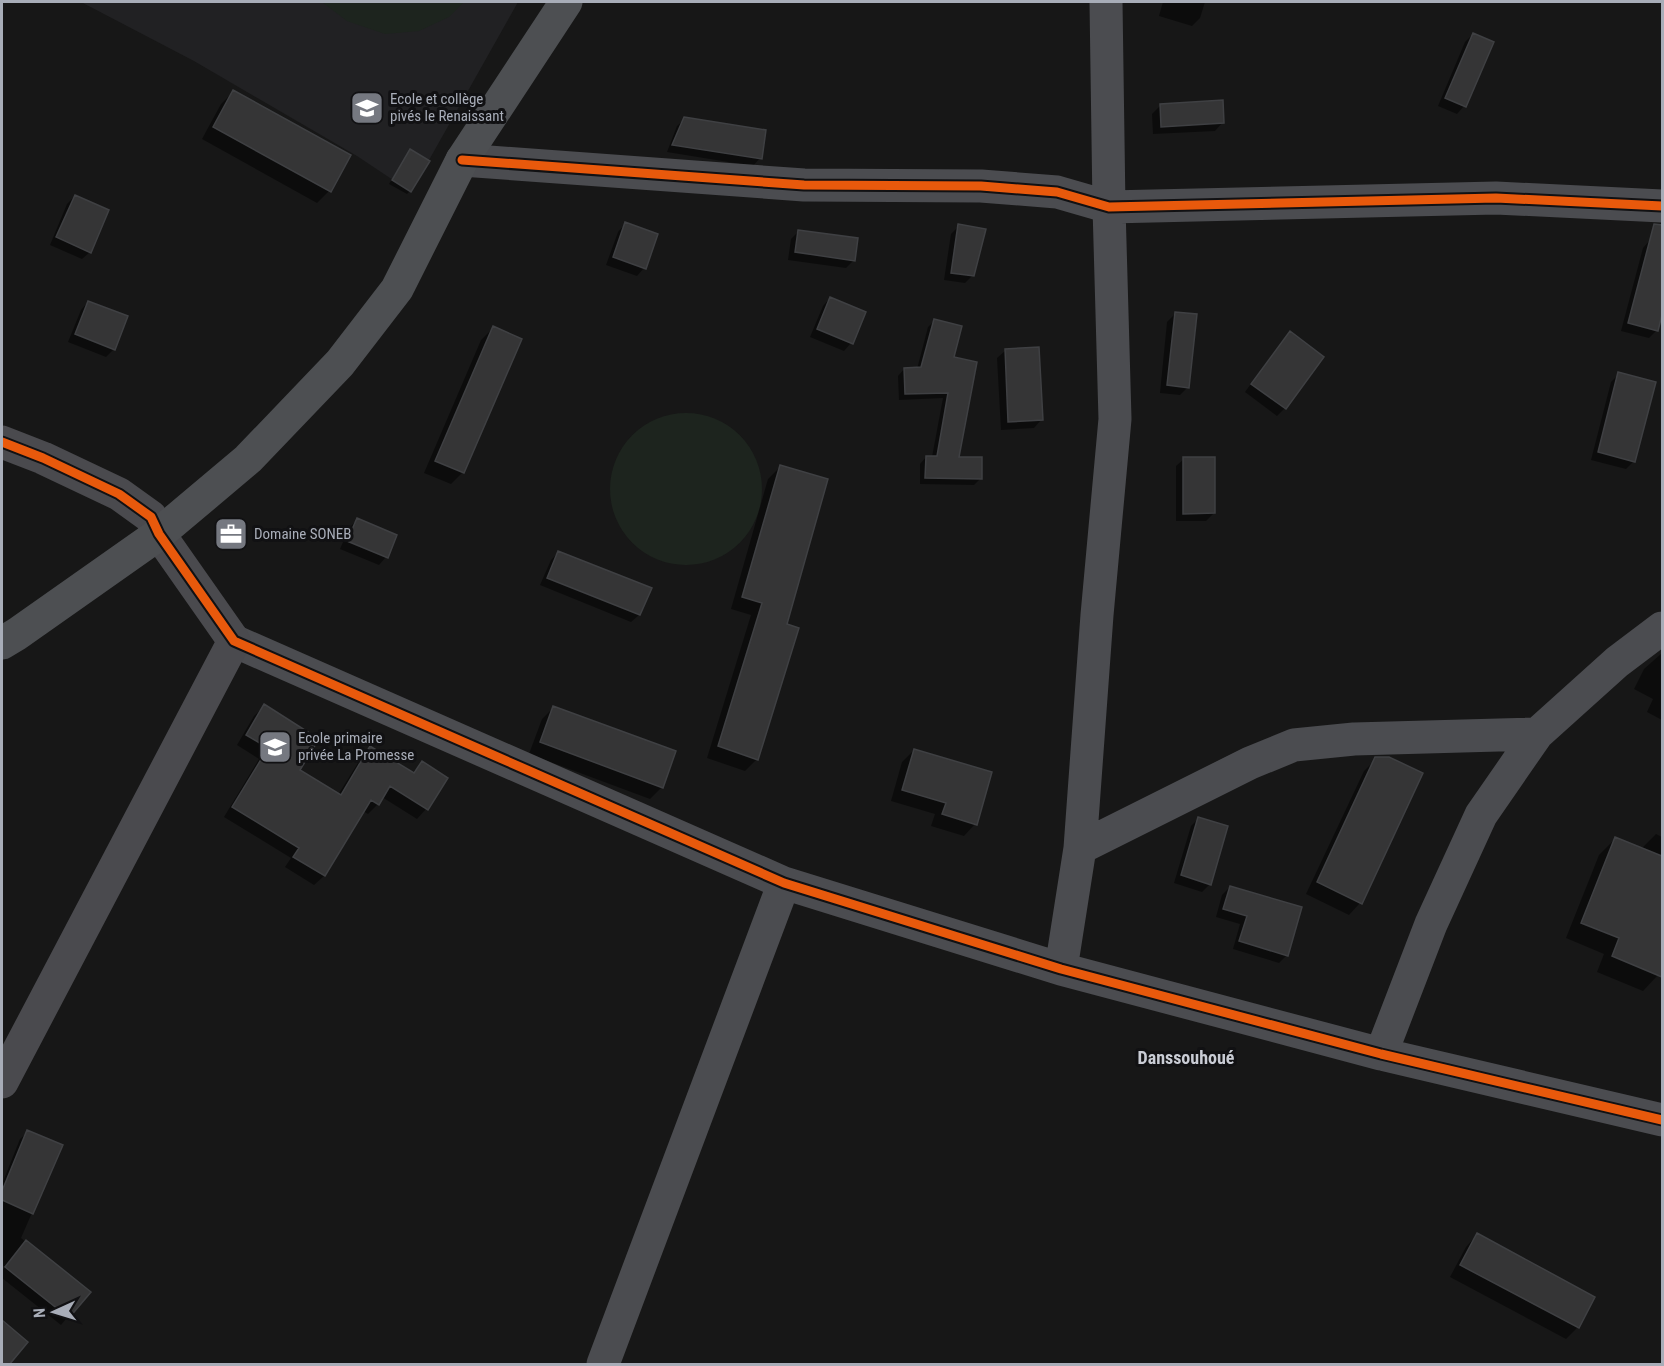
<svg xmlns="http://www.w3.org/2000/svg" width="1664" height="1366" font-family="'Roboto Condensed',sans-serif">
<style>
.built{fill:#212123}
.green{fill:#1d241e}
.shadow{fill:#0007}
.building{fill:#353536;stroke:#3f4043;stroke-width:1.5}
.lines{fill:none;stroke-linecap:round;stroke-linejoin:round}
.street{stroke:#4b4c50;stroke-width:33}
.secondary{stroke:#4a4a4e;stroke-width:33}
.primary{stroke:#4d4f52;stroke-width:33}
.cycleway-casing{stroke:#111113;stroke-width:13}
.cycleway{stroke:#e8590c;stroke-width:9}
.labels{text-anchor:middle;stroke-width:6;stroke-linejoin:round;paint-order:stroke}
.poi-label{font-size:15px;fill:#a8adb8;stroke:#111113;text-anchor:start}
.quarter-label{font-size:18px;font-weight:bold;fill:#c9ccd4;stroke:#111113}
</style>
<rect width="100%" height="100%" fill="#171717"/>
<path class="built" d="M 81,2 L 518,2 L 411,192 L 357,156 L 194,61 Z"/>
<path class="green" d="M 322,2 L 464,2 L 449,17 L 419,31 L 385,34 L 347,21 Z
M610 489a76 76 0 1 1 152 0a76 76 0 1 1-152 0Z"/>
<path class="shadow" d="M 1163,2 L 1205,2 L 1200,18 L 1192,26 L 1159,16 Z
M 1473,34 L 1464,106 L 1457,114 L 1438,106 L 1465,42 Z
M 233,92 L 329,191 L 317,203 L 202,139 L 221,104 Z
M 1160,106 L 1222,123 L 1215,131 L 1153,134 L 1152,114 Z
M 685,119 L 760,158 L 753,166 L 667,152 L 677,126 Z
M 407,155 L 410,191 L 407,194 L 389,184 Z
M 75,196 L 90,252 L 82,259 L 50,245 L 67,204 Z
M 625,224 L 644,268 L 637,276 L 606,265 L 618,232 Z
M 959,226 L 973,275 L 965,283 L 944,280 L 951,234 Z
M 799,231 L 854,260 L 846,268 L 788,260 L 791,239 Z
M 1650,240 L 1662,243 L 1662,309 L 1657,330 L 1649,338 L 1621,331 L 1643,248 Z
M 830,298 L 851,343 L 844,351 L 810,337 L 823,306 Z
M 88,302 L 114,349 L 106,357 L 68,342 L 81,310 Z
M 1175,314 L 1188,387 L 1180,395 L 1160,393 L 1167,322 Z
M 934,321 L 952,359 L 958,458 L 980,479 L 974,485 L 920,484 L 920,464 L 926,457 L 932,457 L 943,398 L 899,400 L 898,376 L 904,369 L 917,369 L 928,327 Z
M 493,328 L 463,472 L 451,484 L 424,473 L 481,340 Z
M 1290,333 L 1322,357 L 1285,408 L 1277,416 L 1245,392 L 1282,341 Z
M 1005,351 L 1041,420 L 1034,428 L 1001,430 L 997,358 Z
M 1619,374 L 1634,461 L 1626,469 L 1591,460 L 1611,382 Z
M 1184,459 L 1214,513 L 1206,521 L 1176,521 L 1176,466 Z
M 780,467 L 785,625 L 757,759 L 745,771 L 707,758 L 751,615 L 731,609 L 768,479 Z
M 357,520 L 386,557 L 379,565 L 340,549 L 349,528 Z
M 559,552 L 650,589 L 639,615 L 631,622 L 540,585 L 551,560 Z
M 1662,653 L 1662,720 L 1647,712 L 1653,699 L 1634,689 L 1644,669 Z
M 264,706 L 298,771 L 338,795 L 361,758 L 371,748 L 413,772 L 422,763 L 446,778 L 426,809 L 417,819 L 382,797 L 378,804 L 368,814 L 363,811 L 324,876 L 314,885 L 285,867 L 291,858 L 224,817 L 259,759 L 237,745 L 254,716 Z
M 554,707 L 662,787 L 650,799 L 529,754 L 542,719 Z
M 914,750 L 975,824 L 964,836 L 931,826 L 935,814 L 891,801 L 902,762 Z
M 1376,759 L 1360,903 L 1349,915 L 1306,894 L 1364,771 Z
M 1199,818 L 1210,884 L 1202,892 L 1174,883 L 1191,826 Z
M 1656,834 L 1662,837 L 1662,977 L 1658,975 L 1643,991 L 1597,972 L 1604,954 L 1566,938 L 1599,855 L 1615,839 L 1641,849 Z
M 1230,887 L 1287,955 L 1279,963 L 1233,949 L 1240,924 L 1216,917 L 1222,895 Z
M 28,1132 L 61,1146 L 21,1238 L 88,1292 L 61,1325 L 2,1278 L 2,1271 L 5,1267 L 2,1265 L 2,1184 L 20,1139 Z
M 1477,1235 L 1593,1297 L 1577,1328 L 1566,1339 L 1450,1277 L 1466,1247 Z
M 2,1322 L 26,1342 L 7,1364 L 2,1364 Z"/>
<path class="building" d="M 1473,33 L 1494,42 L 1466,107 L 1445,98 Z
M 233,90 L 351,155 L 331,192 L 213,127 Z
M 1223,100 L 1224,123 L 1161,127 L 1160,104 Z
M 684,117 L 766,130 L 762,159 L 672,145 Z
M 410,149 L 430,161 L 411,192 L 392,180 Z
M 75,195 L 109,210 L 91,253 L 56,237 Z
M 625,222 L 658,234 L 646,269 L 613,257 Z
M 958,224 L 986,229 L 974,276 L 951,273 Z
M 1654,224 L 1662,225 L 1662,315 L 1658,331 L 1628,323 Z
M 798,230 L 858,238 L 855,261 L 795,252 Z
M 830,297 L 866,312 L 853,344 L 817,329 Z
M 88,301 L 128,316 L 115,350 L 75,334 Z
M 1175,312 L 1197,314 L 1189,388 L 1167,385 Z
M 934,319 L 962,326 L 954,357 L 977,362 L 959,457 L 982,457 L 982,479 L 925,478 L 926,456 L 937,456 L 948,393 L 905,394 L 904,368 L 921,367 Z
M 493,326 L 522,339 L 464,473 L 435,461 Z
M 1290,331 L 1324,357 L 1286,409 L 1251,384 Z
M 1039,347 L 1043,420 L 1008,422 L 1005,349 Z
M 1618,372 L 1656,382 L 1635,462 L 1598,452 Z
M 1183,457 L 1215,457 L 1215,513 L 1183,514 Z
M 780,465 L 828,479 L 787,624 L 799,628 L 758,760 L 718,746 L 762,603 L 742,597 Z
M 357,518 L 397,535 L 388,558 L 347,541 Z
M 558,551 L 652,588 L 640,615 L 547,578 Z
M 264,704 L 319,739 L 300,770 L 341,795 L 370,746 L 414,773 L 422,761 L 448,778 L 428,810 L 390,786 L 379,805 L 371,800 L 325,876 L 293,857 L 299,848 L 232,807 L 268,748 L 246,735 Z
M 553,706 L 676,751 L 663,788 L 540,742 Z
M 914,749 L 992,772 L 977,825 L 942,814 L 946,803 L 902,790 Z
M 1375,757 L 1389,757 L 1423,773 L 1362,904 L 1317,882 Z
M 1198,817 L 1228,826 L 1211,885 L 1181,875 Z
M 1615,837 L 1662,856 L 1662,977 L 1612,956 L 1619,938 L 1581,923 Z
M 1230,886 L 1302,907 L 1288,956 L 1239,941 L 1247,916 L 1223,909 Z
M 27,1130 L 63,1145 L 33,1214 L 2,1200 L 2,1191 Z
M 1477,1233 L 1595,1297 L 1579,1328 L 1460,1265 Z
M 26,1240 L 91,1292 L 69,1318 L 5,1267 Z
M 2,1320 L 28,1342 L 9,1365 L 2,1365 Z"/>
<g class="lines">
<path class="street" d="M 462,160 L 804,185 L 981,186 L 1057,192 L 1109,207 L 1496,198 L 1662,206
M 234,641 L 784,883 L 1061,969 L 1381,1054 L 1662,1120
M 1080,848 L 1250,763 L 1294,745 L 1354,739 L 1537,734
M 1061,969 L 1080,848 L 1097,615 L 1115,419 L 1109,207 L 1106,2
M 1381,1054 L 1431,924 L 1481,815 L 1537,734 L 1617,662 L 1662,628
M 603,1364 L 784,883"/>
<path class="secondary" d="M 2,442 L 43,458 L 119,494 L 151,517 L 159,534 L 234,641 L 2,1082"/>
<path class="primary" d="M 2,643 L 17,634 L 159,534 L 248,459 L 340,363 L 397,289 L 462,160 L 566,2"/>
<g class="cycleway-casing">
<path id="cycleway" d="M 462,160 L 804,185 L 981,186 L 1057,192 L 1109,207 L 1496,198 L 1662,206
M 2,442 L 43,458 L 119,494 L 151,517 L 159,534 L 234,641 L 784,883 L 1061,969 L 1381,1054 L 1662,1120"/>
</g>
<use href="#cycleway" class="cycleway"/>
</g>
<defs>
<g id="school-square" transform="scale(1.725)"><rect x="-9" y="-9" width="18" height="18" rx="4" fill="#757880" stroke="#111113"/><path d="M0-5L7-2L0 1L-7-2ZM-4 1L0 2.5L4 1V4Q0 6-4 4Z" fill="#fff"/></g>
<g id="office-square" transform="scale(1.725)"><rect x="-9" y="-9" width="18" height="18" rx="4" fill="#757880" stroke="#111113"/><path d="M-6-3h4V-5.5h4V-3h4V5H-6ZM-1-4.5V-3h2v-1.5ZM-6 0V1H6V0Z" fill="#fff"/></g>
</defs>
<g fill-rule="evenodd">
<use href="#school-square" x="367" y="108"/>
<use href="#office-square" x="231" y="534"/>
<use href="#school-square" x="275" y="747"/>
</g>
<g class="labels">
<g class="poi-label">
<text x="390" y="104">Ecole et collège<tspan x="390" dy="17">pivés le Renaissant</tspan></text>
<text x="254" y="539">Domaine SONEB</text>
<text x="298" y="743">Ecole primaire<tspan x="298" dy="17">privée La Promesse</tspan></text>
</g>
<g class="quarter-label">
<text x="1186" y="1064">Danssouhoué</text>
</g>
</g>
<rect width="1664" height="1366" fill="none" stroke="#a8adb8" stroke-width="6"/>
<g transform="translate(54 1312) rotate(266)" stroke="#111113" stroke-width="4.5" paint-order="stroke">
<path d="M0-4.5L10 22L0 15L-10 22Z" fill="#a8adb8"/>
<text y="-9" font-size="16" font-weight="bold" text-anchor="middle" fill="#a8adb8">N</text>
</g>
</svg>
